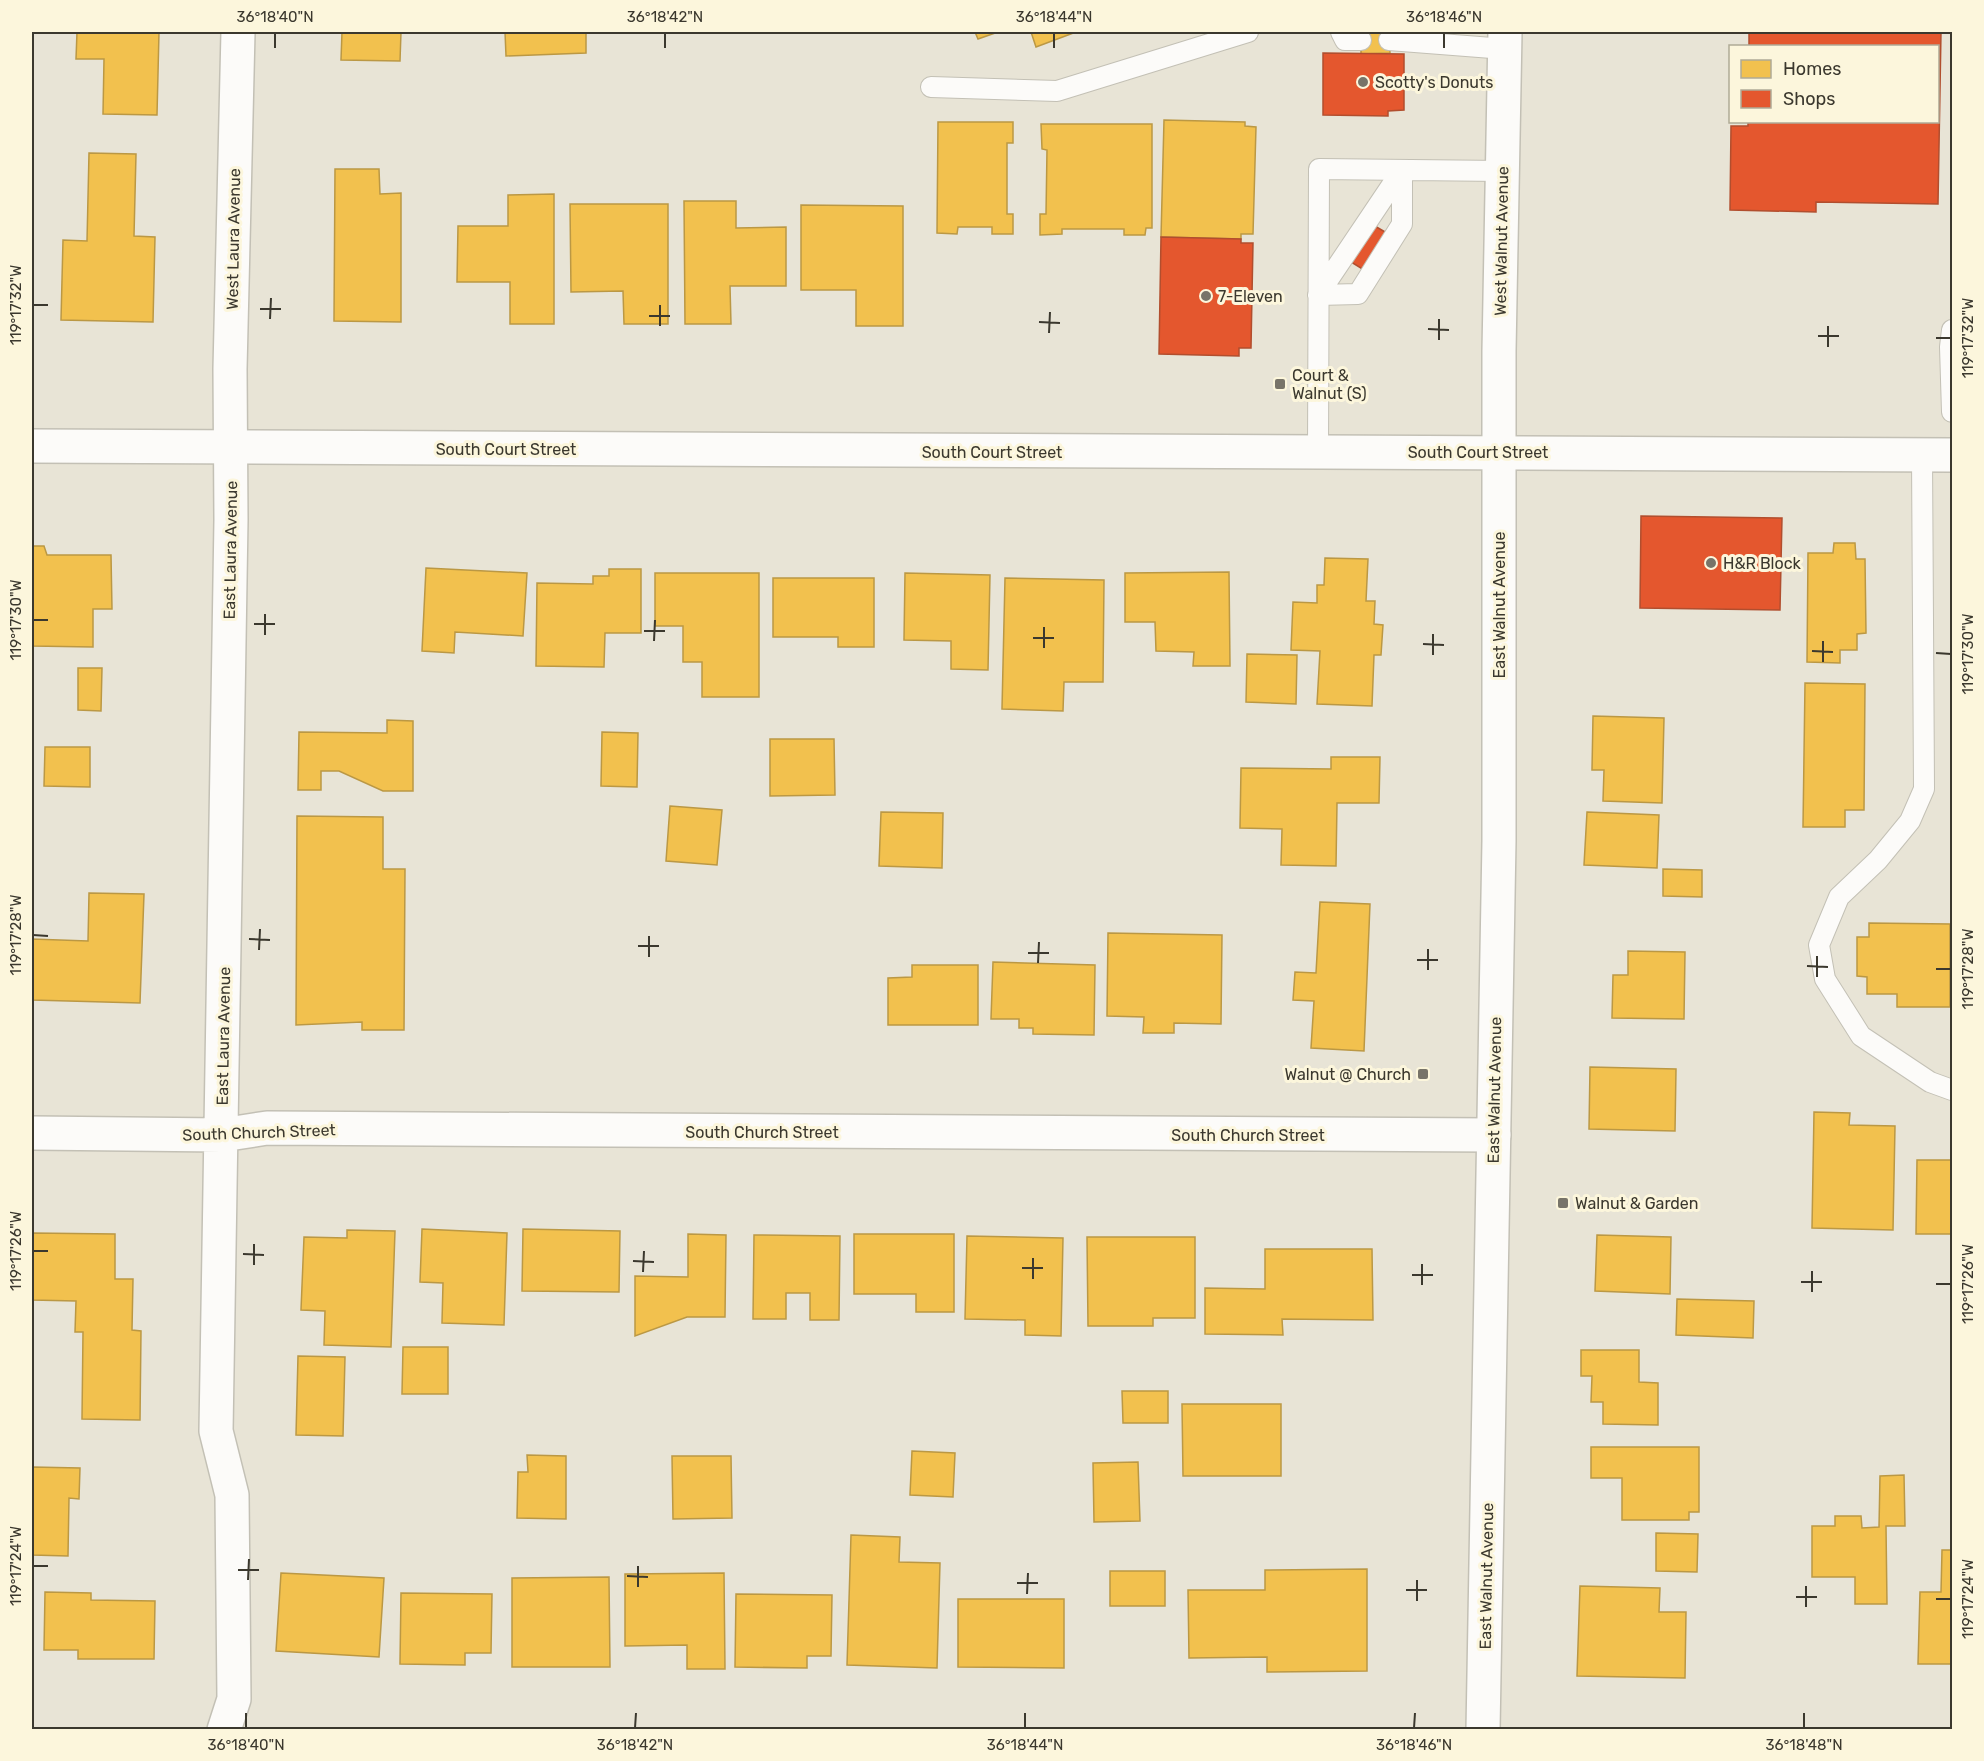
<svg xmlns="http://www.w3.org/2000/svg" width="1984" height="1761" font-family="Rubik,sans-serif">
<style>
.homes{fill:#f2c14e;stroke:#bb9844;stroke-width:1.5}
.shops{fill:#e4572e;stroke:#b14e2e;stroke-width:1.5}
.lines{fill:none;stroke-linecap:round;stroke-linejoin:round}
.service-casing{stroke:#c3c0b5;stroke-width:22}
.minor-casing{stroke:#c3c0b5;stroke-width:36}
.tertiary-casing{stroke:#c3c0b5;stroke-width:36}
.secondary-casing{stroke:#c3c0b5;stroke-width:36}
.service{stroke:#fcfbf9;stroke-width:20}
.minor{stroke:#fcfbf9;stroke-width:33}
.tertiary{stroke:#fcfbf9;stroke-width:33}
.secondary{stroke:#fcfbf9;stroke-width:33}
.ticks{fill:none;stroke:#3b382e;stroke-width:2}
.poi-dot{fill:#787469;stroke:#fcf6dc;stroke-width:2}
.labels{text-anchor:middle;stroke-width:6;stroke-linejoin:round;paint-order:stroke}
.poi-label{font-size:16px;fill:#3b382e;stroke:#fcf6dc;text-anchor:start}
.street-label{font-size:16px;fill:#3b382e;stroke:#fcf6dc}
.neatline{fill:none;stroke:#3b382e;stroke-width:2}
.ticks-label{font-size:15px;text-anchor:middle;fill:#3b382e}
</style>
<rect width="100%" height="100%" fill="#e8e4d6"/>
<path class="homes" d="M 77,32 L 159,32 L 157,115 L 103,114 L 104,59 L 76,59 Z
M 342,32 L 401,32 L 400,61 L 341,60 Z
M 505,32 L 586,32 L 586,53 L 506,56 Z
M 975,32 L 998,32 L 978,39 Z
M 1031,32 L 1076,32 L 1036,47 Z
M 1361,32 L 1389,32 L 1390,53 L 1361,54 Z
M 1164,120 L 1245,122 L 1245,126 L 1256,127 L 1253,234 L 1241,234 L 1241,239 L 1161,237 Z
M 938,122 L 1013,122 L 1013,143 L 1007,143 L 1007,214 L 1013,214 L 1013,234 L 992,234 L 992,227 L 958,227 L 957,234 L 937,233 Z
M 1041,124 L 1152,124 L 1152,228 L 1146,228 L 1145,235 L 1124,235 L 1124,229 L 1062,229 L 1062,234 L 1040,235 L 1040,214 L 1046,214 L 1047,150 L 1042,149 Z
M 89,153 L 136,154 L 134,236 L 155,237 L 153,322 L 61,320 L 63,240 L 87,241 Z
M 335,169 L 379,169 L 380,194 L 401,193 L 401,322 L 334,321 Z
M 554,194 L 554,324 L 510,324 L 510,282 L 457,282 L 458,226 L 508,226 L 508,195 Z
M 684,201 L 736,201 L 736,228 L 786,227 L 786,286 L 730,286 L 731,324 L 685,324 Z
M 570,204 L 668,204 L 668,324 L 624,324 L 623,291 L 571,292 Z
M 801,205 L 903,206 L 903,326 L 856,326 L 856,290 L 801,290 Z
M 1834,543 L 1855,543 L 1856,559 L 1865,559 L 1866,633 L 1857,634 L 1857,650 L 1840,650 L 1840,663 L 1807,662 L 1808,553 L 1833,553 Z
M 32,546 L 44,546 L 47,555 L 111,555 L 112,609 L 93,609 L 93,647 L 32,646 Z
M 1325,558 L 1368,559 L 1366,601 L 1375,601 L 1374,624 L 1383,625 L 1381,655 L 1374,655 L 1372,706 L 1317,704 L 1320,651 L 1291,650 L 1293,602 L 1317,603 L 1317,585 L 1324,585 Z
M 426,568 L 527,573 L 523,636 L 455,632 L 454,653 L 422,651 Z
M 609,569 L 641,569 L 641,633 L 605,633 L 604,667 L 536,666 L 537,583 L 593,584 L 593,576 L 609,576 Z
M 1229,572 L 1230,666 L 1193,666 L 1194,652 L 1156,651 L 1155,622 L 1125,622 L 1125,573 Z
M 655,573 L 759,573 L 759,697 L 702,697 L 702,662 L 683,662 L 683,626 L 655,626 Z
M 905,573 L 990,575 L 988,670 L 951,669 L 951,641 L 904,640 Z
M 773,578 L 874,578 L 874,647 L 838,647 L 838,637 L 773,637 Z
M 1005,578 L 1104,580 L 1103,682 L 1064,682 L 1063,711 L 1002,709 Z
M 1247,654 L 1297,655 L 1296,704 L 1246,702 Z
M 78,668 L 102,668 L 101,711 L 78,710 Z
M 1805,683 L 1865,684 L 1864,810 L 1845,810 L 1845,827 L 1803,827 Z
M 1593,716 L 1664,718 L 1662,803 L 1603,801 L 1604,770 L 1592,770 Z
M 387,720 L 413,721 L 413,791 L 383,791 L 339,771 L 321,771 L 321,790 L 298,790 L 299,732 L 387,733 Z
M 602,732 L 638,733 L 637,787 L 601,786 Z
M 770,739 L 834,739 L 835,795 L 770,796 Z
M 45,747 L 90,747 L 90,787 L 44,786 Z
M 1331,757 L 1380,757 L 1379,803 L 1337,803 L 1336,866 L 1281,865 L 1282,829 L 1240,828 L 1241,768 L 1331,769 Z
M 670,806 L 722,810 L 717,865 L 666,861 Z
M 881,812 L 943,813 L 942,868 L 879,866 Z
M 1587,812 L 1659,815 L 1657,868 L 1584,865 Z
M 297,816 L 383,817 L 383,869 L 405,869 L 404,1030 L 362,1030 L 362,1022 L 296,1025 Z
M 1663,869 L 1702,870 L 1702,897 L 1663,896 Z
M 89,893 L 144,894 L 140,1003 L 32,1000 L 32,939 L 88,941 Z
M 1320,902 L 1370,904 L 1364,1051 L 1311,1048 L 1314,1001 L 1293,1000 L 1295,972 L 1316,973 Z
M 1869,923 L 1950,924 L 1950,1007 L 1897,1007 L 1897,994 L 1867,994 L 1867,977 L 1857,976 L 1857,937 L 1869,937 Z
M 1108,933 L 1222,935 L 1221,1024 L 1174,1023 L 1174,1033 L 1143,1033 L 1144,1017 L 1107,1016 Z
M 1628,951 L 1685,952 L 1684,1019 L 1612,1018 L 1613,975 L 1628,975 Z
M 993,962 L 1095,965 L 1094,1035 L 1033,1034 L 1033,1028 L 1019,1028 L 1019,1019 L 991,1019 Z
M 912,965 L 978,965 L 978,1025 L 888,1025 L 888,978 L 912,977 Z
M 1590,1067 L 1676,1069 L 1675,1131 L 1589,1129 Z
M 1814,1112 L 1850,1113 L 1849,1125 L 1895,1126 L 1893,1230 L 1812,1228 Z
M 1917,1160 L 1952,1160 L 1952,1234 L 1916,1234 Z
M 422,1229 L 507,1233 L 504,1325 L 442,1323 L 443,1283 L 420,1282 Z
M 523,1229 L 620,1231 L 619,1292 L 522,1291 Z
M 347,1230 L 395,1231 L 391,1347 L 324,1345 L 325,1311 L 301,1310 L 304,1237 L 347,1238 Z
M 32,1233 L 115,1234 L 115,1279 L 133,1279 L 132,1330 L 141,1331 L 140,1420 L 82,1419 L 83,1332 L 75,1332 L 76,1301 L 32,1300 Z
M 688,1234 L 726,1235 L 725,1317 L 687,1317 L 635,1336 L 635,1276 L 688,1277 Z
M 854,1234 L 954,1234 L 954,1312 L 916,1312 L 916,1294 L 854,1294 Z
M 754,1235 L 840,1236 L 839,1320 L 810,1320 L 810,1293 L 786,1293 L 786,1319 L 753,1319 Z
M 1597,1235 L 1671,1237 L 1670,1294 L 1595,1291 Z
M 967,1236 L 1063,1238 L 1061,1336 L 1025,1335 L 1025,1320 L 965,1319 Z
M 1087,1237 L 1195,1237 L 1195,1318 L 1153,1318 L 1153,1326 L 1088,1326 Z
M 1265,1249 L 1372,1249 L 1373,1320 L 1282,1319 L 1283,1335 L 1205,1334 L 1205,1288 L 1265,1289 Z
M 1677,1299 L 1754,1301 L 1753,1338 L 1676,1335 Z
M 403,1347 L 448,1347 L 448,1394 L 402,1394 Z
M 1581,1350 L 1639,1350 L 1639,1382 L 1658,1383 L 1658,1425 L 1603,1424 L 1603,1402 L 1591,1402 L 1592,1376 L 1581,1376 Z
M 298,1356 L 345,1357 L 343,1436 L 296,1435 Z
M 1122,1391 L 1168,1391 L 1168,1423 L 1123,1423 Z
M 1182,1404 L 1281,1404 L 1281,1476 L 1183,1476 Z
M 1591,1447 L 1699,1447 L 1699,1512 L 1689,1512 L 1689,1520 L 1622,1520 L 1622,1478 L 1591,1478 Z
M 912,1451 L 955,1453 L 953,1497 L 910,1495 Z
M 527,1455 L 566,1456 L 566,1519 L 517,1518 L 518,1472 L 528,1472 Z
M 672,1456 L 731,1456 L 732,1518 L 673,1519 Z
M 1138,1462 L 1140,1521 L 1094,1522 L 1093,1463 Z
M 32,1467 L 80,1468 L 79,1499 L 69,1498 L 68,1556 L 32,1555 Z
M 1904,1475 L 1905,1526 L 1886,1526 L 1887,1604 L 1855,1604 L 1855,1577 L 1812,1577 L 1812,1526 L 1835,1526 L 1835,1516 L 1861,1516 L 1862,1528 L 1879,1527 L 1880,1476 Z
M 1656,1533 L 1698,1534 L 1697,1572 L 1656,1571 Z
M 851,1535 L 900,1537 L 899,1562 L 940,1563 L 937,1668 L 847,1665 Z
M 1942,1550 L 1952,1550 L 1952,1664 L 1918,1664 L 1920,1592 L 1941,1592 Z
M 1367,1569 L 1367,1671 L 1267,1672 L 1267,1657 L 1189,1658 L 1188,1590 L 1265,1590 L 1265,1570 Z
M 1110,1571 L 1165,1571 L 1165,1606 L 1110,1606 Z
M 281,1573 L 384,1578 L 379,1657 L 276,1651 Z
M 724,1573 L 725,1669 L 687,1669 L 687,1645 L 625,1646 L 625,1574 Z
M 609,1577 L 610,1667 L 512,1667 L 512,1578 Z
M 1580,1586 L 1660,1588 L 1659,1612 L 1686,1612 L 1685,1678 L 1577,1676 Z
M 45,1592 L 91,1593 L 91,1600 L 155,1601 L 154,1659 L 78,1659 L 78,1650 L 44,1650 Z
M 401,1593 L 492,1594 L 491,1653 L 465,1653 L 465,1665 L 400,1664 Z
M 736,1594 L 832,1595 L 831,1656 L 807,1656 L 807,1668 L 735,1667 Z
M 958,1599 L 1064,1599 L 1064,1668 L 958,1667 Z"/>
<path class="shops" d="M 1749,32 L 1941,32 L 1938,204 L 1816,202 L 1816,212 L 1730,210 L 1731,126 L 1748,126 L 1748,122 L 1938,122 L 1938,46 L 1749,46 Z
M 1323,53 L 1404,54 L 1404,110 L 1388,111 L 1388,116 L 1323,115 Z
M 1373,225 L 1387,233 L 1364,270 L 1351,262 Z
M 1161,237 L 1241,239 L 1241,243 L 1253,243 L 1251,348 L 1239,348 L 1239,356 L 1159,354 Z
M 1641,516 L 1782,518 L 1780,610 L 1640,608 Z"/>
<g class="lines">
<g class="service-casing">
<path id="service" d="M 1341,32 L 1345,40 L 1361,40
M 1389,40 L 1505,49
M 931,87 L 1057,91 L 1248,32
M 1318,295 L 1358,294 L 1402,224 L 1402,170
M 1318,295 L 1402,170
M 1952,330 L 1950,347 L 1952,412
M 1318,453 L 1319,169 L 1502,171
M 1922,455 L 1924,789 L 1910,821 L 1878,860 L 1839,897 L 1819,945 L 1825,979 L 1861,1036 L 1930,1082 L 1952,1090"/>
</g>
<g class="minor-casing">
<path id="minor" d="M 32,1133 L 222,1135 L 267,1128 L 1494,1135
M 224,1730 L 234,1699 L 232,1495 L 216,1431 L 231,520 L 230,369 L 238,32"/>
</g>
<g class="tertiary-casing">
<path id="tertiary" d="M 32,446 L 1952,455"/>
</g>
<g class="secondary-casing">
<path id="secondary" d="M 1483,1730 L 1499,841 L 1499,351 L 1505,32"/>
</g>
<use href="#service" class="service"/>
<use href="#minor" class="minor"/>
<use href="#tertiary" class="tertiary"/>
<use href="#secondary" class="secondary"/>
</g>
<path class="ticks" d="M 275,48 L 275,33M 665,48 L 665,33M 1054,48 L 1054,33M 1444,48 L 1444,33M 33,305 L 48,305M 260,309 L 281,309M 649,316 L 670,316M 270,319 L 271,298M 1039,322 L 1060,323M 660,326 L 660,305M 1428,329 L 1449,330M 1049,333 L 1050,312M 1818,336 L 1839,336M 1936,338 L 1951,338M 1439,340 L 1439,319M 1828,347 L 1828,326M 33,620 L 48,620M 254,624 L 275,624M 644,631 L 665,631M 265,635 L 265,614M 1033,638 L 1054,638M 654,641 L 655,620M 1423,644 L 1444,645M 1044,648 L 1044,627M 1812,651 L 1833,652M 1936,653 L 1951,654M 1433,655 L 1433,634M 1823,662 L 1823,641M 33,935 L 48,936M 249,939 L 270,940M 638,946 L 659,946M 259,950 L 260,929M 1028,953 L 1049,953M 649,957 L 649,936M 1417,960 L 1438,960M 1038,963 L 1039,942M 1807,966 L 1828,967M 1936,969 L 1951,969M 1428,970 L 1428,949M 1817,977 L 1817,956M 33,1251 L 48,1251M 243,1254 L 264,1255M 633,1261 L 654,1262M 254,1265 L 254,1244M 1022,1268 L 1043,1268M 643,1272 L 644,1251M 1412,1275 L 1433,1275M 1033,1279 L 1033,1258M 1801,1282 L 1822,1282M 1936,1284 L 1951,1284M 1422,1285 L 1422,1264M 1812,1292 L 1812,1271M 33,1566 L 48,1566M 238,1570 L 259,1570M 627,1576 L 648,1577M 248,1580 L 249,1559M 1017,1583 L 1038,1583M 638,1587 L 638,1566M 1406,1590 L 1427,1590M 1027,1594 L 1028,1573M 1796,1597 L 1817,1597M 1936,1599 L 1951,1599M 1417,1601 L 1417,1580M 1806,1607 L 1806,1586M 246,1728 L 246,1713M 635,1728 L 636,1713M 1025,1728 L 1025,1713M 1414,1728 L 1415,1713M 1804,1728 L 1804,1713"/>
<g class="poi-dot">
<circle cx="1363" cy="82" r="6"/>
<circle cx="1206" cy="296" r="6"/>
<rect x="1274" y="378" width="12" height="12" rx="3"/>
<circle cx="1711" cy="563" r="6"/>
<rect x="1417" y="1068" width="12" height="12" rx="3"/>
<rect x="1557" y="1197" width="12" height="12" rx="3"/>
</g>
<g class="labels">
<g class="poi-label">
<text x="1375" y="88">Scotty's Donuts</text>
<text x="1218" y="302">7-Eleven</text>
<text x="1292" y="381">Court &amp;<tspan x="1292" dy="18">Walnut (S)</tspan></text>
<text x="1723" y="569">H&amp;R Block</text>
<text x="1411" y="1080" text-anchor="end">Walnut @ Church</text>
<text x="1575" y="1209">Walnut &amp; Garden</text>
</g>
<g class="street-label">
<text transform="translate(233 239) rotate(-89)" y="6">West Laura Avenue</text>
<text transform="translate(1501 241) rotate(-89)" y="6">West Walnut Avenue</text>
<text x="506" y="455">South Court Street</text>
<text x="992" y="458">South Court Street</text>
<text x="1478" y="458">South Court Street</text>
<text transform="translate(230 550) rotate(-89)" y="6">East Laura Avenue</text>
<text transform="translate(1499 605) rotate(-90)" y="6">East Walnut Avenue</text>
<text transform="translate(223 1036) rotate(-89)" y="6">East Laura Avenue</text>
<text transform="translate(1494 1090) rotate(-89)" y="6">East Walnut Avenue</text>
<text transform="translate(259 1132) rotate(-2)" y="6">South Church Street</text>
<text x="762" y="1138">South Church Street</text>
<text x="1248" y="1141">South Church Street</text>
<text transform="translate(1486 1576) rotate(-89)" y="6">East Walnut Avenue</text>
</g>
</g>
<rect width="1984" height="1761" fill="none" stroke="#fcf6dc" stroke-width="66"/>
<rect x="1729" y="45" width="210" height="78" fill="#fcf6dc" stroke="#afaa96" stroke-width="1.5"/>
<rect x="1741" y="60" width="30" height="18" fill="#f2c14e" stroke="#afaa96" stroke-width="1.5"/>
<text x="1783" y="75" font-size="18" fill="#3b382e">Homes</text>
<rect x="1741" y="90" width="30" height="18" fill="#e4572e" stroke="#afaa96" stroke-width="1.5"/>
<text x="1783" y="105" font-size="18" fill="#3b382e">Shops</text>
<rect x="33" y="33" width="1918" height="1695" class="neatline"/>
<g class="ticks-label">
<text x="275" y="22">36°18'40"N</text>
<text x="665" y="22">36°18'42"N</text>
<text x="1054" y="22">36°18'44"N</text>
<text x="1444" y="22">36°18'46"N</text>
<text transform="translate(16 305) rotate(-90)" y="5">119°17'32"W</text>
<text transform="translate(1968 338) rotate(-90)" y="5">119°17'32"W</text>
<text transform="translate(16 620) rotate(-90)" y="5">119°17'30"W</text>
<text transform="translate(1968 654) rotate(-90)" y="5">119°17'30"W</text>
<text transform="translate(16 935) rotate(-90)" y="5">119°17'28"W</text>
<text transform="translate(1968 969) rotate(-90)" y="5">119°17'28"W</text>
<text transform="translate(16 1251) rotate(-90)" y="5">119°17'26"W</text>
<text transform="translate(1968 1284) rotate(-90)" y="5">119°17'26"W</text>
<text transform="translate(16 1566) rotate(-90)" y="5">119°17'24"W</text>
<text transform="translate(1968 1599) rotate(-90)" y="5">119°17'24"W</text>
<text x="246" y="1750">36°18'40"N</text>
<text x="635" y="1750">36°18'42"N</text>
<text x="1025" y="1750">36°18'44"N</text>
<text x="1414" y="1750">36°18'46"N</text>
<text x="1804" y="1750">36°18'48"N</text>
</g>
</svg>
